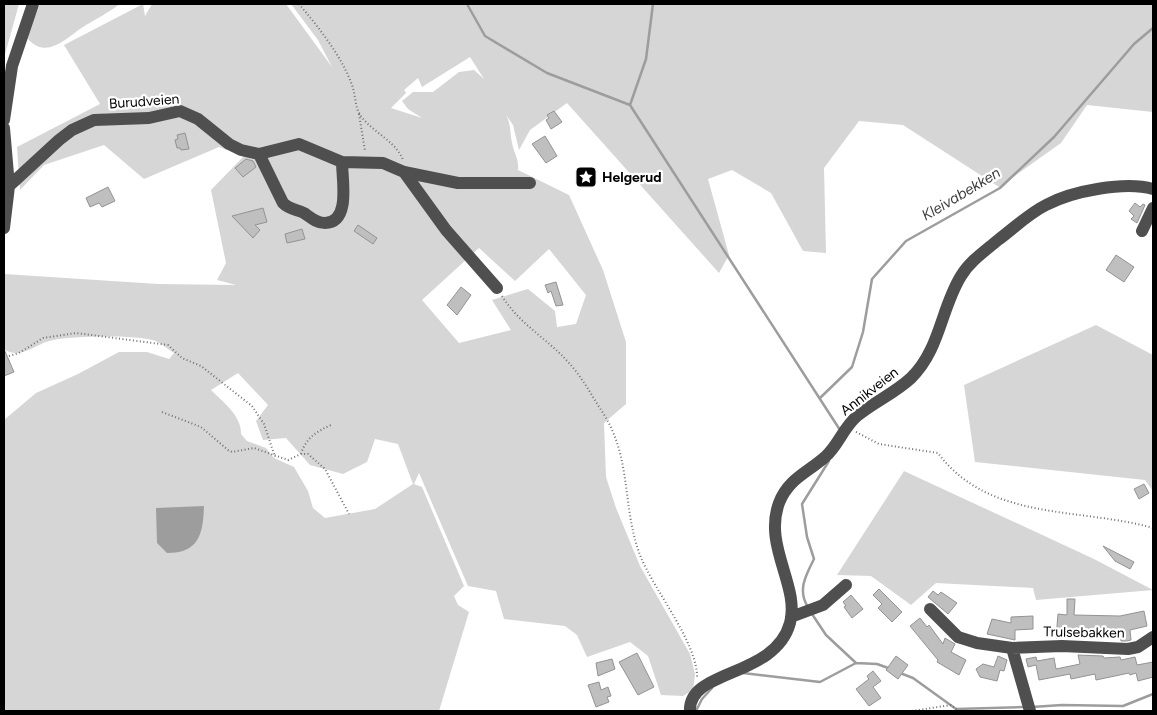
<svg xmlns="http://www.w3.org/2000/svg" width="1157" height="715" font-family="Figtree,sans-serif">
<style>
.green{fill:#d6d6d6;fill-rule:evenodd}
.water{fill:#9d9d9d}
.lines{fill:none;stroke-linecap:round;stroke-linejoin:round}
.stream{stroke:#9d9d9d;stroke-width:2.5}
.building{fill:#bfbfbf;stroke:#939393}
.path{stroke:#717171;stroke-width:2;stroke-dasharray:1 2.5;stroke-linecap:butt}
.minor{stroke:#4f4f4f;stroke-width:12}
.labels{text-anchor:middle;stroke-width:4.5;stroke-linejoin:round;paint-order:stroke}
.street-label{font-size:14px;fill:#000;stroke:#fff}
.poi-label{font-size:14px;font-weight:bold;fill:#000;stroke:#fff;text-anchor:start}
.water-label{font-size:15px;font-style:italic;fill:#3e3e3e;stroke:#fff}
</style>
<rect width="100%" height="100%" fill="#fff"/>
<path class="green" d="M 4,4 L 19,4 L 4,58 Z
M 40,4 L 120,4 C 108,13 96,19 83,27 C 66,38 47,60 28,39 L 29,30 Z
M 143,4 L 145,16 L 152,4 L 286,4 L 332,67 L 318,40 L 291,4 L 1153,4 L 1153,112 L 1087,105 L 1061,143 L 999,187 L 903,125 L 859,121 L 824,168 L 826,253 L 803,251 L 771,193 L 732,170 L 708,179 L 729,255 L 719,273 L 567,103 L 530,130 L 519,150 L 513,125 L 506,115 C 511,124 510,133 512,143 C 514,154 519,158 518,170 L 569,195 L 603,270 L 626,342 L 626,404 L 604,423 L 606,477 L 616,508 L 640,566 L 690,654 L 695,674 L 693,690 L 683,696 L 661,695 L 648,656 L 630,642 L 587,657 L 577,635 L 565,626 L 504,619 L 496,591 L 468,586 L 419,473 L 414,484 L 422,487 L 464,586 L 454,596 L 458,605 L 469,612 L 439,711 L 4,711 L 4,420 L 36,393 L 78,374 L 119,352 L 147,352 L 169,359 L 174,353 C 169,350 163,345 158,342 C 142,334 73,336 53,340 C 35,343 22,361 4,349 L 4,274 L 158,284 L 236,285 L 217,280 L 226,263 L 211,190 L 244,156 L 219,147 L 144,179 L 104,145 L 44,165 L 20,190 L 17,147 L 100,104 L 64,45 ZM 470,57 L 484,79 L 474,70 L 459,72 L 433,92 L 413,92 L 402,101 L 408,109 L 422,118 L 391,108 L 406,93 L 404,90 L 418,78 L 422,87 ZM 479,248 L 515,281 L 549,249 L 586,295 L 576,324 L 557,327 L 555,311 L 528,289 L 492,300 L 511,330 L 459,343 L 422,300 ZM 238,373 L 268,405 L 256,421 L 263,440 L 286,438 L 310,465 L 343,474 L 367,462 L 375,439 L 398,444 L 413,484 L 375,509 L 325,518 L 313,508 L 308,491 L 294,467 L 274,458 L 266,448 L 247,441 L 241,434 C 242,416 222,401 211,390 Z
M 1096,325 L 1153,355 L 1153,491 L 1145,480 L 975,462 L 964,385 Z
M 904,471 L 1094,559 L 1153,590 L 1036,600 L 1033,588 L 936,583 L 911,605 L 871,576 L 837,575 Z"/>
<path class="water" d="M 204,506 C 203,534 199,553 167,553 L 157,543 L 156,508 Z"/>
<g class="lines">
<path class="stream" d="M 467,4 L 485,36 L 547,73 L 630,105 L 840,430
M 630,105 L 646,59 L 653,4
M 820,398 L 852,367 L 863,332 L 872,279 L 906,241 L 1000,188 L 1054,137 L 1134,44 L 1153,28
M 808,607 C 797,590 806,575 814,559 L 807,537 L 802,504 L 829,461
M 812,614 L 826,635 L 856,663 L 877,664 L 891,669
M 743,673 L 820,682 L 856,663
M 900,673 L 913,678 L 956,709 L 1024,707
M 1032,707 L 1062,705 L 1123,706 L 1153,694
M 696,711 L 702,699 L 712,688"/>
</g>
<path class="building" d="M 554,111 L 562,122 L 551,129 L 546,120 L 549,118 L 547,115 Z
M 185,133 L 189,149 L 181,150 L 180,148 L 177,148 L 175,140 L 178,139 L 177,135 Z
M 545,136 L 557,156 L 546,163 L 532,144 Z
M 246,159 L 253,161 L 256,167 L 243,177 L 235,168 Z
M 108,187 L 115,201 L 102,207 L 99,203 L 90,207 L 86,198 Z
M 1135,203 L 1140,207 L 1143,204 L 1145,205 L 1137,223 L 1131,219 L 1134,216 L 1129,211 Z
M 263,208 L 267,222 L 255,225 L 260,230 L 253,238 L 232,216 Z
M 358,225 L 377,238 L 373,244 L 354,231 Z
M 302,229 L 305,239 L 287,243 L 285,234 Z
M 1116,255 L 1134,267 L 1124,282 L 1106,270 Z
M 556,282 L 563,305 L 556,306 L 551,291 L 548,293 L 545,285 Z
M 461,287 L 471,295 L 457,315 L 447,305 Z
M 4,349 L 14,372 L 4,376 Z
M 1144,484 L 1149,493 L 1139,499 L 1134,489 Z
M 1103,546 L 1134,562 L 1130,569 L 1115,561 Z
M 879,589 L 902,612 L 892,622 L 878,608 L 882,604 L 873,595 Z
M 933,591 L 938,595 L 941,592 L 957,603 L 948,614 L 928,597 Z
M 851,595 L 863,609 L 852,618 L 844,607 L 846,606 L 843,602 Z
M 1067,599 L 1075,599 L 1074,615 L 1120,616 L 1144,611 L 1147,626 L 1130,630 L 1131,640 L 1127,641 L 1121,641 L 1120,634 L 1065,631 L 1060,638 L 1056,638 L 1058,614 L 1067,615 Z
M 1033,616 L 1033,629 L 1015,630 L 1015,640 L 987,634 L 992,619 L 1011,623 L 1011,617 Z
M 920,618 L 927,627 L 929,625 L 943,644 L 945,638 L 955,644 L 951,652 L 966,660 L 959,675 L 937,662 L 938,660 L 910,626 Z
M 637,653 L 654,687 L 638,695 L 619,662 Z
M 1078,655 L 1103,656 L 1104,658 L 1120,657 L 1121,660 L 1135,657 L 1137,665 L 1153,662 L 1153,677 L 1138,681 L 1136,673 L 1130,675 L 1129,673 L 1096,680 L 1095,674 L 1071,679 L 1070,674 L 1039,680 L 1036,665 L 1028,667 L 1026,659 L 1036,657 L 1037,661 L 1054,658 L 1056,669 L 1080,664 Z
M 896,656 L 908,665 L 898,679 L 886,670 Z
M 998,656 L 1007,660 L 1004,671 L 1000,670 L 997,681 L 980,677 L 976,669 L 983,664 L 994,667 Z
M 612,659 L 615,669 L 598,676 L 596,663 Z
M 873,671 L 881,681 L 873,687 L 881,698 L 869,706 L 856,689 L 869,679 L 867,676 Z
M 599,682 L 601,690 L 608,687 L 611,696 L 607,697 L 609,702 L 596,707 L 588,685 Z"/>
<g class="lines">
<path class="path" d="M 299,4 C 319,28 341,55 352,85 C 355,93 355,103 358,111 C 368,131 395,139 403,160
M 359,114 L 365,151
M 502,296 C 519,324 548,339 569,363 C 582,377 592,396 603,413 C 632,458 622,508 640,555 C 653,589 698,643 697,678
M 9,356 L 19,353 L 43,338 L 76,333 L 168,345 L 182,358 L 201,366 L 252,406 L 264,424 L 275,457
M 162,412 L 201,427 L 228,450 L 232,452 L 254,448 L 288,460 L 301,454 L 308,454 L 325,469 L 349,514
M 856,432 L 879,444 L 938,453 C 989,522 1080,507 1153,528
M 301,454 C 306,437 318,431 333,424
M 912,711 L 951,705 L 959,711"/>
<path class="minor" d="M 4,120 L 12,66 L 33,4
M 4,128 L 9,186 L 4,228
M 259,154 L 283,203 C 290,210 296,209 304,213 C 310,217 316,223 325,223 C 351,223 342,179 342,162
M 404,172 L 446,230 L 497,288
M 9,186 L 59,140 L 72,130 L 94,120 L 149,118 L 180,111 L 198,119 L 229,144 L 241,150 L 259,154 L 299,144 L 342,162 L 383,163 L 404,172 L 458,183 L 530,183
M 1142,231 L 1153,208
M 930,609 L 958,637 L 977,643 L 1012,648 L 1062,646 L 1128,649 L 1138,647 L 1153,637
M 791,617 L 823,605 L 846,585
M 1012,648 L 1030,711
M 690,711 C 688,669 775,678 790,623 C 800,586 763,546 779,503 C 788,479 807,473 825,457 C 838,446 843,428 857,416 C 874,402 895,393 911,378 C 940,350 941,308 961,276 C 970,261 985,251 998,240 C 1013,229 1028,214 1046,205 C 1072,191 1125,181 1153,189"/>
</g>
<defs>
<g id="sight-square" transform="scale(1.125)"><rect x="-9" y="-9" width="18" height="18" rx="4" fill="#000" stroke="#fff"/><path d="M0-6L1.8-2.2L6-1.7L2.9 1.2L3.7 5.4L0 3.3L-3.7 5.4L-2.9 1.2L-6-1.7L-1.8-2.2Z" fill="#fff"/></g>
</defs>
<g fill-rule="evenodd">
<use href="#sight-square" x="586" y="177"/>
</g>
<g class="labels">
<g class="street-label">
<text transform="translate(144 101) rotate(-4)" y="5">Burudveien</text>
<text transform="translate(869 391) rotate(-38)" y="5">Annikveien</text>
<text transform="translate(1084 632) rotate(1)" y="5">Trulsebakken</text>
</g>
<g class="poi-label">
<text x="602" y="182">Helgerud</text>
</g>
<g class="water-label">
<text transform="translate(961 194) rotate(-31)" y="5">Kleivabekken</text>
</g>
</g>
<rect width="1157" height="715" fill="none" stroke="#000000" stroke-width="10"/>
</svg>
